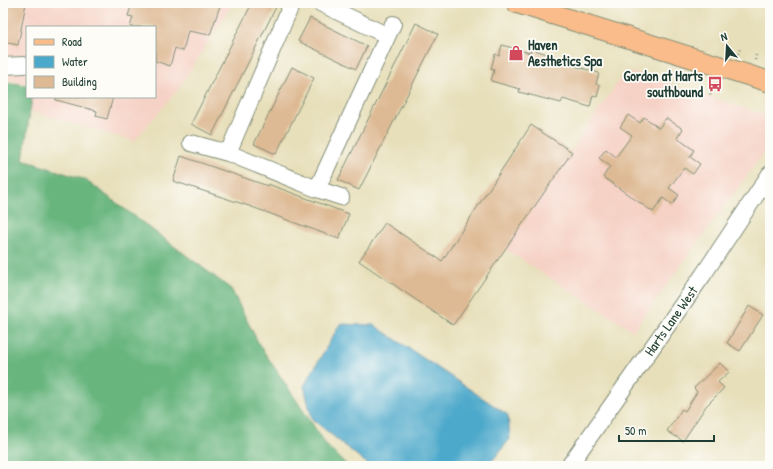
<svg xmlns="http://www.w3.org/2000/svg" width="773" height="469" font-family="'Patrick Hand',sans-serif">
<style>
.built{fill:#f6d1c5}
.forest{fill:#67b57e;stroke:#437959}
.water{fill:#4da9cb;stroke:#367380}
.building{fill:#deba94}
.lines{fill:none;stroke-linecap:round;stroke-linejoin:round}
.minor-casing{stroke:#838e77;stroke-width:18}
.major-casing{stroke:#838e77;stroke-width:22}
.path{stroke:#838e77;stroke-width:2.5;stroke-dasharray:1 3;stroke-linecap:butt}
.minor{stroke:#fff;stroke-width:16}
.major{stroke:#f9bc8a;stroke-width:20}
.labels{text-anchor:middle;stroke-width:3.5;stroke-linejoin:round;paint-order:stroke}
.poi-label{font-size:14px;font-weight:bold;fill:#1f3d34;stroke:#fdfcf7;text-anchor:start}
.street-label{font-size:14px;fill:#1f3d34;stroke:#fdfcf7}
</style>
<rect width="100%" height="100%" fill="#fdfcf7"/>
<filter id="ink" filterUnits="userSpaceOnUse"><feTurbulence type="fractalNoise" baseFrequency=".025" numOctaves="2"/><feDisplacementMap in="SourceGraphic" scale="8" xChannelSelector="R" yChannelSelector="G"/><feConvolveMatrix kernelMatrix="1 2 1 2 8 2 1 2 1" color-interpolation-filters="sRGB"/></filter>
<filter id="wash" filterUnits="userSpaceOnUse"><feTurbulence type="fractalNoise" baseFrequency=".012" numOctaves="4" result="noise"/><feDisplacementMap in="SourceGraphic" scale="16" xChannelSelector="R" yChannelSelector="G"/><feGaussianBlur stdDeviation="0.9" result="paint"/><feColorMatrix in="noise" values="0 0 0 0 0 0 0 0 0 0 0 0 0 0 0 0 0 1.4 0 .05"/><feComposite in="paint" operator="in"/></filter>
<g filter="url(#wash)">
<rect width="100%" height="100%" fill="#e7dfba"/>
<path class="built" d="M 3,3 L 233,3 L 177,91 L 134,141 L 30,111 L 32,97 L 155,97 L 155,27 L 27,27 L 27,84 L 3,78 Z
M 634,72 L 770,117 L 770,144 L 633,331 L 505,249 L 622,76 Z"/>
<path class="forest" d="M 3,82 L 27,85 L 27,97 L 32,97 L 23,160 L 86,180 L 231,289 L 260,346 L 327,446 L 348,466 L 3,466 Z"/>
<path class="water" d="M 340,324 L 374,325 L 508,415 L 510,439 L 488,466 L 370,466 L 312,419 L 304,386 Z"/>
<g id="blocks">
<path class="building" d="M 3,3 L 26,3 L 18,45 L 3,42 Z
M 132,3 L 221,3 L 210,35 L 188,31 L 183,51 L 175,48 L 170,66 L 155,61 L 155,27 L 130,27 L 133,17 L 128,16 Z
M 252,3 L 278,3 L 212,135 L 191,124 Z
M 310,18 L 367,46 L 356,69 L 298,41 Z
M 416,23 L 438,34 L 359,190 L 338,180 Z
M 502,45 L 530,53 L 531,49 L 544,53 L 572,61 L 571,65 L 599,73 L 596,84 L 600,85 L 597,97 L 593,95 L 590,107 L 563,99 L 561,103 L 519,92 L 520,89 L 491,81 L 494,70 L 491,69 L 495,54 L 499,56 Z
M 292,67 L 314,78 L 276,154 L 254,144 Z
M 56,97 L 113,97 L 107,119 L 96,116 L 97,111 L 56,100 Z
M 628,115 L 640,123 L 644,117 L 659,128 L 666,118 L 683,129 L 677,138 L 694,150 L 690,157 L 700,164 L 693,174 L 684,168 L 669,188 L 679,195 L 672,205 L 663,198 L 653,212 L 603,177 L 610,166 L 599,158 L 606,149 L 616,157 L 632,135 L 620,127 Z
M 531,125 L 572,152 L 453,325 L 359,261 L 385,223 L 442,261 Z
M 181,156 L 268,186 L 268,184 L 349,214 L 339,239 L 252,207 L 173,181 Z
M 749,306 L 763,315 L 740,351 L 727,343 Z
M 720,363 L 729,372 L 718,382 L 724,388 L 706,406 L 683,441 L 667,431 L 682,409 L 685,411 L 697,392 L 694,388 Z"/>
</g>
</g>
<g filter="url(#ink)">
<use href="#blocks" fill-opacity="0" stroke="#838e77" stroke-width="1"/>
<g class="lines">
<g class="minor-casing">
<path id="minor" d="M 320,3 L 386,35
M 3,66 L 24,65
M 191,143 L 228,153 L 317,189 L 341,197
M 228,153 L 292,3
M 317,189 L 393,24
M 569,466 L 703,275 L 770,174"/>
</g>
<g class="major-casing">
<path id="major" d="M 517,3 L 770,82"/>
</g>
<path class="path" d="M 738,54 L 740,49
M 755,60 L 756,55
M 710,95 L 715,84"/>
<use href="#minor" class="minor"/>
<use href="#major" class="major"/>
</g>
</g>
<defs>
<g id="shop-bare" transform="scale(1.2)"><path d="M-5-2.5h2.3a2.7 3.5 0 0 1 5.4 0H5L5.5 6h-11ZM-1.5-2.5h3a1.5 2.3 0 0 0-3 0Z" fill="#d1495b" stroke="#fdfcf7" stroke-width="2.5" paint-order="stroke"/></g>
<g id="bus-bare" transform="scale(1.2)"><path d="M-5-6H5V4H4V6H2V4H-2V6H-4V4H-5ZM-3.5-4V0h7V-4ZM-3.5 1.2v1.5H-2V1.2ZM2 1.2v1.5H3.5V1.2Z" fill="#d1495b" stroke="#fdfcf7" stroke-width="2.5" paint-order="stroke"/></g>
</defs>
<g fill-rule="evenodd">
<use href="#shop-bare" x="516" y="53"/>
<use href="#bus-bare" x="715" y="84"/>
</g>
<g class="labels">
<g class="poi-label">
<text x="528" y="50">Haven<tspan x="528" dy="16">Aesthetics Spa</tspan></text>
<text x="703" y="81" text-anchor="end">Gordon at Harts<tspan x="703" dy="16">southbound</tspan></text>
</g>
<g class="street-label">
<text transform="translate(671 321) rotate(-55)" y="5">Harts Lane West</text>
</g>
</g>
<rect width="773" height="469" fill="none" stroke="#fdfcf7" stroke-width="16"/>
<rect x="26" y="26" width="130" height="72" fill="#fdfcf7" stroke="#a4b0a9"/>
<rect x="34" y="39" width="20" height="6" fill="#f9bc8a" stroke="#a4b0a9"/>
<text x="62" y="46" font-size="12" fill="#1f3d34">Road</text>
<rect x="34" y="56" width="20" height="12" fill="#4da9cb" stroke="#a4b0a9"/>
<text x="62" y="66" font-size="12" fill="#1f3d34">Water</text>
<rect x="34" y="76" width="20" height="12" fill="#deba94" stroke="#a4b0a9"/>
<text x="62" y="86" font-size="12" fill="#1f3d34">Building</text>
<g transform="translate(727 46) rotate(342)" stroke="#fdfcf7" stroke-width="3" paint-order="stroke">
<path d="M0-3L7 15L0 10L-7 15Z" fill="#1f3d34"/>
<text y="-6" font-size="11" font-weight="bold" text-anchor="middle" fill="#1f3d34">N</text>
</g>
<path d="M619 435v6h95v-6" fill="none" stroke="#1f3d34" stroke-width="2"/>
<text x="625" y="435" font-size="12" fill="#1f3d34" stroke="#fdfcf7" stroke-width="3" paint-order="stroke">50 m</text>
</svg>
